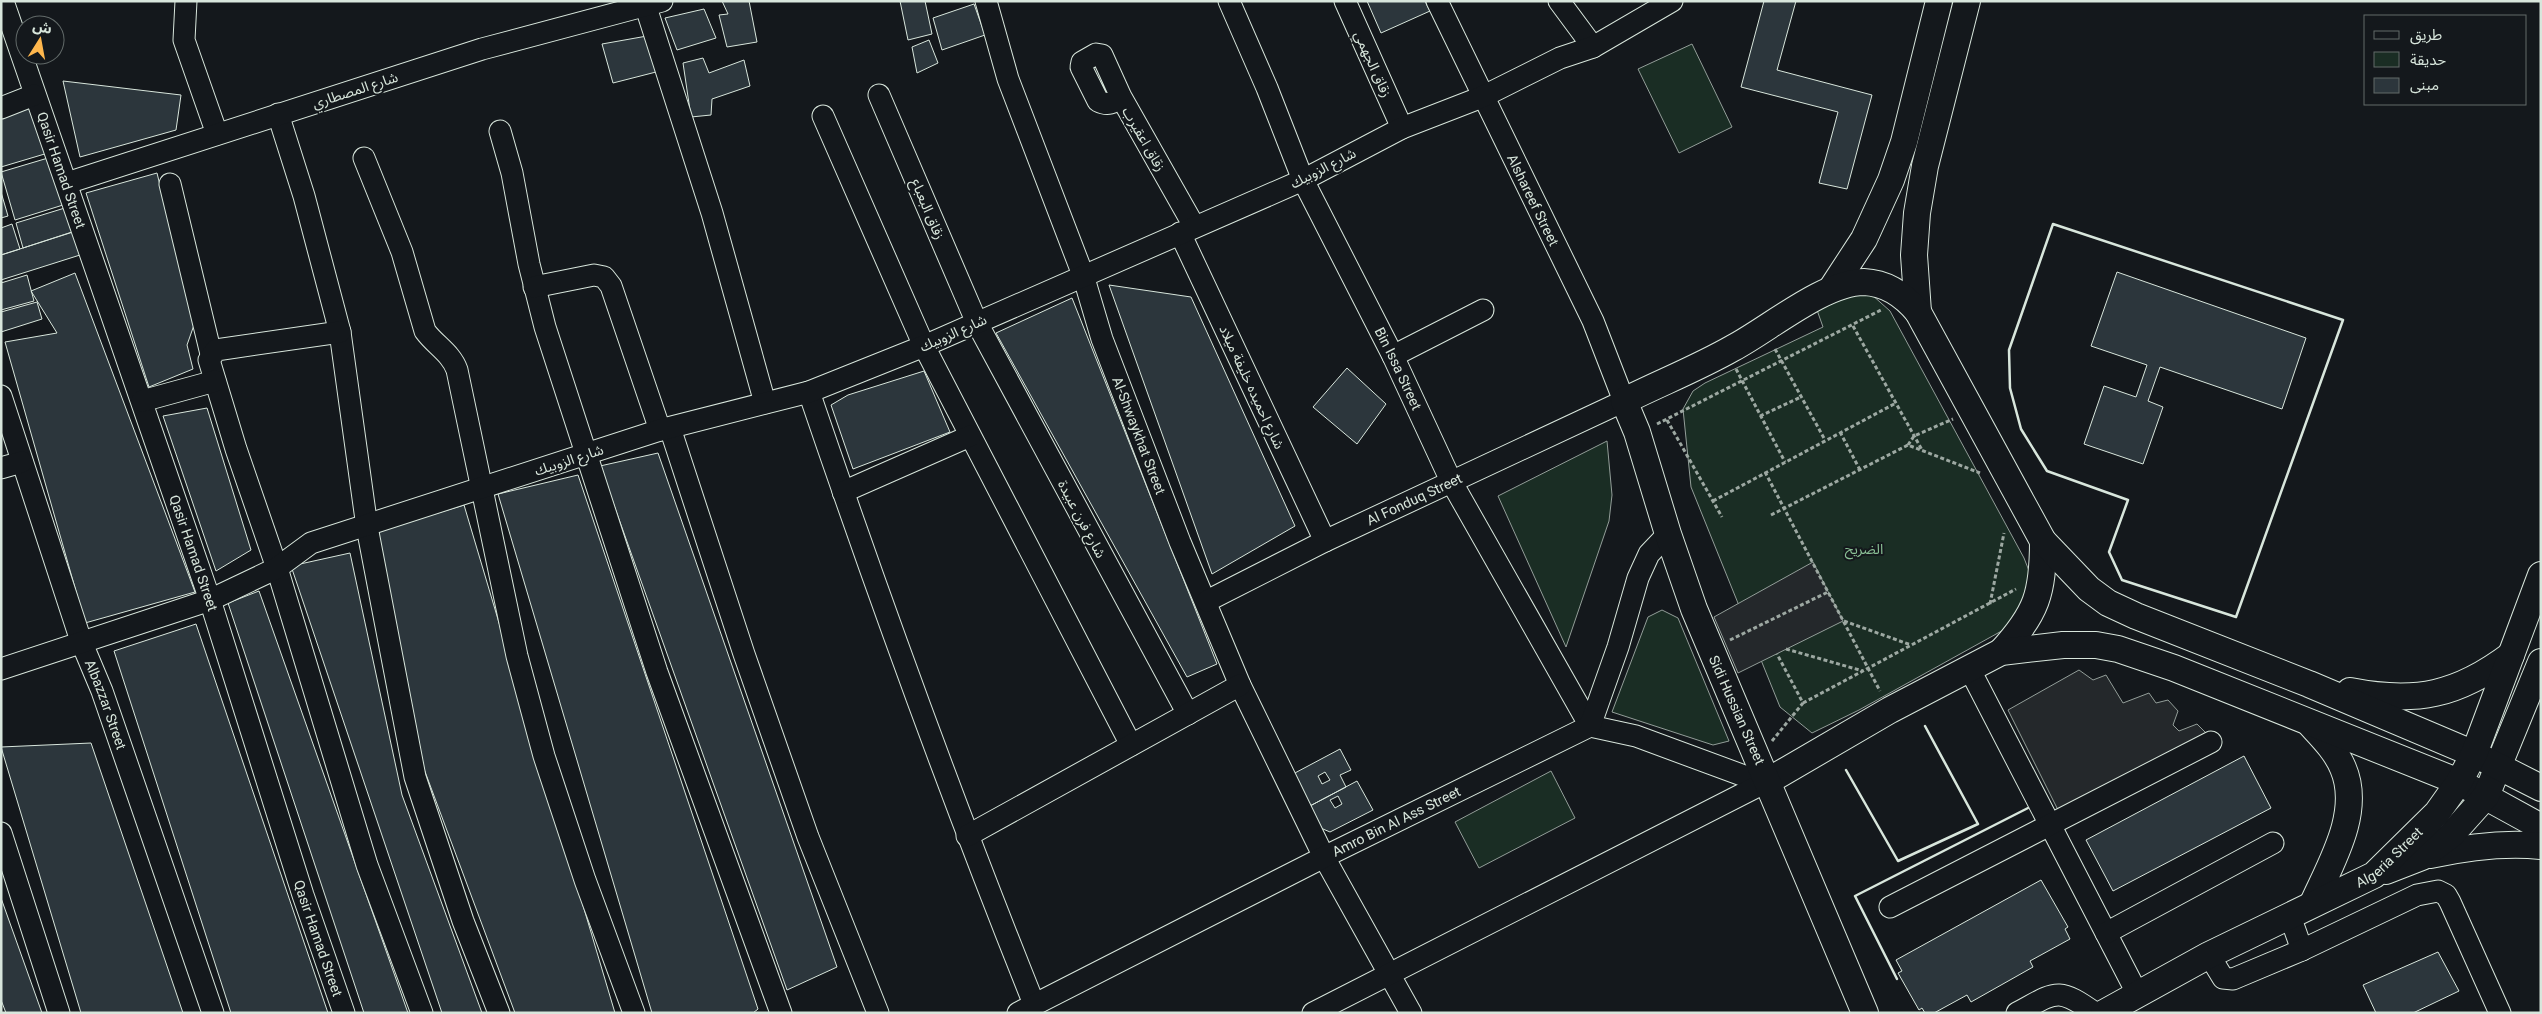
<svg xmlns="http://www.w3.org/2000/svg" width="2542" height="1014" font-family="Roboto,'Noto Sans Arabic',sans-serif">
<style>
.green{fill:#1a2d24;stroke:#939e99}
.parking{fill:#24282b;stroke:#939e99}
.building{fill:#2c363c;stroke:#d8e6dc;fill-rule:evenodd}
.lines{fill:none;stroke-linecap:round;stroke-linejoin:round}
.minor-casing{stroke:#d8e6dc;stroke-width:23}
.major-casing{stroke:#d8e6dc;stroke-width:28}
.path{stroke:#9da8a2;stroke-width:3;stroke-dasharray:4 2.5;stroke-linecap:butt}
.minor{stroke:#14181c;stroke-width:21}
.major{stroke:#14181c;stroke-width:26}
.wall{stroke:#d8e6dc;stroke-width:2.5}
.labels{text-anchor:middle;stroke-width:4;stroke-linejoin:round;paint-order:stroke}
.street-label{font-size:14px;fill:#d8e6dc;stroke:#14181c}
.park-label{font-size:14px;fill:#8ac095;stroke:#14181c}
</style>
<rect width="100%" height="100%" fill="#14181c"/>
<path class="green" d="M 1692,44 L 1732,127 L 1679,153 L 1638,69 Z
M 1871,294 L 1890,311 L 2024,558 L 2033,581 L 2016,623 L 1859,710 L 1812,733 L 1780,707 L 1691,487 L 1683,409 L 1693,391 L 1705,383 L 1823,327 L 1817,310 L 1830,298 Z
M 1607,441 L 1612,495 L 1609,521 L 1566,647 L 1498,496 Z
M 1662,610 L 1678,618 L 1729,741 L 1713,745 L 1612,712 L 1648,617 Z
M 1551,771 L 1575,818 L 1479,868 L 1455,822 Z"/>
<path class="parking" d="M 1813,562 L 1843,621 L 1738,673 L 1714,617 Z
M 2079,670 L 2093,680 L 2106,675 L 2123,703 L 2149,693 L 2156,703 L 2168,700 L 2178,711 L 2173,725 L 2179,731 L 2197,724 L 2206,733 L 2062,818 L 2008,710 Z"/>
<path class="building" d="M 722,1 L 749,1 L 757,42 L 727,47 L 719,15 L 728,14 Z
M 900,1 L 925,1 L 932,34 L 908,40 Z
M 1367,1 L 1425,1 L 1430,11 L 1381,33 Z
M 1764,1 L 1796,1 L 1777,70 L 1872,95 L 1847,189 L 1819,183 L 1838,112 L 1741,87 Z
M 974,4 L 985,35 L 942,50 L 933,18 Z
M 704,9 L 716,38 L 677,50 L 665,18 Z
M 647,36 L 656,72 L 613,83 L 602,44 Z
M 929,40 L 938,63 L 917,73 L 912,47 Z
M 703,58 L 709,73 L 744,60 L 750,86 L 712,99 L 711,115 L 691,117 L 683,63 Z
M 63,81 L 181,95 L 176,130 L 80,157 Z
M 33,106 L 48,153 L 1,167 L 1,116 Z
M 48,158 L 63,205 L 15,220 L 1,172 Z
M 157,173 L 194,325 L 187,345 L 193,369 L 149,387 L 86,193 Z
M 1,192 L 8,216 L 1,218 Z
M 68,207 L 75,231 L 23,248 L 16,223 Z
M 12,224 L 20,249 L 1,255 L 1,228 Z
M 73,232 L 80,255 L 1,280 L 1,255 Z
M 2117,272 L 2306,338 L 2282,409 L 2160,367 L 2148,401 L 2163,407 L 2143,464 L 2084,444 L 2104,386 L 2136,397 L 2147,365 L 2091,346 Z
M 75,273 L 195,592 L 85,623 L 5,342 L 57,333 L 31,291 Z
M 27,275 L 34,301 L 1,310 L 1,283 Z
M 1109,285 L 1191,297 L 1295,526 L 1212,574 Z
M 1072,298 L 1217,664 L 1187,677 L 996,333 Z
M 37,302 L 42,319 L 1,332 L 1,312 Z
M 1347,368 L 1386,404 L 1357,444 L 1313,407 Z
M 924,371 L 950,432 L 853,469 L 831,405 L 848,395 Z
M 207,408 L 251,550 L 216,571 L 163,416 Z
M 658,453 L 837,967 L 787,990 L 600,466 Z
M 578,475 L 758,1009 L 753,1013 L 652,1013 L 498,494 Z
M 464,505 L 615,1013 L 515,1013 L 424,769 L 378,531 Z
M 350,553 L 402,795 L 482,1013 L 442,1013 L 291,566 Z
M 259,591 L 408,1013 L 364,1013 L 228,603 Z
M 196,624 L 328,1013 L 231,1013 L 114,651 Z
M 91,743 L 183,1013 L 81,1013 L 1,747 Z
M 1340,749 L 1351,770 L 1340,775 L 1346,787 L 1308,807 L 1293,774 ZM 1325,772 L 1330,780 L 1322,784 L 1318,776 Z
M 2244,756 L 2271,808 L 2113,891 L 2086,840 Z
M 1357,781 L 1373,810 L 1330,832 L 1316,826 L 1308,807 ZM 1338,796 L 1342,804 L 1335,808 L 1330,800 Z
M 2041,880 L 2068,927 L 2065,929 L 2070,939 L 2030,961 L 2033,967 L 1971,1002 L 1967,995 L 1934,1013 L 1925,1013 L 1922,1008 L 1919,1010 L 1898,973 L 1902,971 L 1896,960 Z
M 1,898 L 42,1013 L 6,1013 L 1,1000 Z
M 2438,952 L 2459,991 L 2413,1013 L 2376,1013 L 2363,985 Z"/>
<g class="lines">
<g class="minor-casing">
<g id="minor">
<path id="s1" d="M 3,1 L 210,600 L 303,895 L 344,1013"/>
<path d="M 186,1 L 184,40 L 217,134"/>
<path d="M 644,1 L 712,213 L 765,403"/>
<path id="s2" d="M 986,1 L 1008,79 L 1083,275 L 1102,339 L 1180,542 L 1240,685 L 1324,857 L 1411,1013"/>
<path id="s3" d="M 1229,1 L 1267,88 L 1303,180 L 1393,356 L 1451,481 L 1590,726"/>
<path d="M 1345,1 L 1402,128"/>
<path d="M 1559,1 L 1593,47"/>
<path d="M 879,95 L 977,323 L 1188,714"/>
<path d="M 1121,97 C 1113,103 1108,106 1098,101 L 1081,67 L 1082,62 L 1096,54 L 1102,55 L 1121,97 L 1194,226"/>
<path d="M 1,108 L 34,95"/>
<path d="M 278,114 L 304,196 L 340,332 L 367,527 L 415,777 L 463,921 L 499,1013"/>
<path d="M 823,116 L 924,346 L 1131,745"/>
<path d="M 500,131 L 512,173 L 529,264 L 545,327 L 657,672 L 781,1013"/>
<path d="M 364,158 L 402,252 L 425,331 C 435,345 451,353 457,370 L 517,656 L 544,756 L 585,880 L 634,1013"/>
<path d="M 67,183 L 482,49 L 662,1"/>
<path d="M 170,184 L 211,354"/>
<path d="M 1180,233 L 1325,541"/>
<path d="M 534,287 L 594,275 L 604,277 L 611,286 L 660,430"/>
<path d="M 340,332 L 216,350 L 209,360 L 236,449 L 277,568 L 367,865 L 422,1013"/>
<path d="M 1393,356 L 1483,310"/>
<path d="M 809,392 C 879,598 953,802 1034,1004"/>
<path id="s4" d="M 1,396 L 81,641 L 102,691 L 213,1013"/>
<path d="M 142,401 L 215,381"/>
<path d="M 670,428 L 744,654 L 808,837 L 878,1013"/>
<path d="M 1,468 L 22,462"/>
<path d="M 843,492 L 970,436"/>
<path id="s5" d="M 1207,601 L 1325,541 L 1624,401 L 1593,321 L 1437,1"/>
<path d="M 1969,668 L 2138,995"/>
<path d="M 1,669 L 210,600 L 277,568 L 311,543 L 660,430 L 809,392 L 924,346 L 1303,180 L 1402,128 L 1482,97 L 1560,58 L 1593,47 L 1672,1"/>
<path d="M 1590,726 L 1636,736 L 1747,777 L 1768,781"/>
<path d="M 1,833 L 59,1013"/>
<path d="M 967,836 L 1240,685"/>
<path d="M 1890,907 L 2211,742"/>
<path d="M 2290,916 L 2302,950"/>
<path d="M 2106,933 L 2273,843"/>
<path d="M 2209,955 L 2223,978 L 2233,979 L 2302,950 L 2417,895 L 2438,891 L 2446,895 L 2450,902 L 2500,1013"/>
<path id="s6" d="M 1018,1013 L 1324,857 L 1590,726 L 1618,647 L 1638,578 L 1649,554 L 1668,534"/>
<path d="M 1313,1013 L 1768,781"/>
<path d="M 2017,1013 C 2056,992 2057,986 2095,1013"/>
</g>
</g>
<g class="major-casing">
<g id="major">
<path d="M 1832,288 L 1864,239 L 1891,180 L 1904,142 L 1939,1"/>
<path d="M 1918,312 L 1914,255 L 1917,213 L 1925,166 L 1967,1"/>
<path d="M 2001,652 C 2037,613 2043,593 2043,541"/>
<path d="M 2350,691 C 2416,704 2458,695 2511,655"/>
<path d="M 2311,725 C 2323,738 2336,751 2343,768 C 2362,812 2331,863 2313,903"/>
<path d="M 1768,781 L 1890,710 L 2001,652 L 2063,645 L 2096,645 L 2118,649 L 2174,668 L 2459,782 L 2541,827"/>
<path d="M 2430,855 C 2467,847 2503,842 2541,846"/>
<path d="M 2386,871 L 2422,857 L 2451,835 L 2486,796 L 2541,662"/>
<path d="M 1865,1013 L 1694,609 L 1668,534 L 1637,432 L 1624,401 C 1660,383 1698,368 1733,348 C 1769,329 1824,282 1864,282 C 1887,283 1904,295 1918,312 L 2043,541 L 2089,589 L 2108,603 L 2136,616 L 2309,684 L 2474,754 L 2541,788"/>
<path id="s7" d="M 2104,1013 L 2209,955 L 2374,875 L 2437,813 L 2459,782 L 2474,754 L 2541,575"/>
</g>
</g>
<path class="path" d="M 1853,326 L 1922,450
M 1775,349 L 1825,440
M 1736,369 L 1785,462
M 1760,416 L 1801,397
M 1667,420 L 1722,517
M 1657,424 L 1883,309
M 1840,432 L 1860,470
M 1908,445 L 1914,436 L 1953,419
M 1765,472 L 1880,691
M 1713,501 L 1896,403
M 1771,515 L 1908,445 L 1980,473
M 1990,604 L 2004,533
M 1844,621 L 1911,645
M 1730,640 L 1828,592
M 1786,649 L 1863,671
M 1803,703 L 2016,589
M 1772,741 L 1803,703 L 1777,654"/>
<use href="#minor" class="minor"/>
<use href="#major" class="major"/>
<path class="wall" d="M 2053,224 L 2343,320 L 2236,617 L 2122,580 L 2109,552 L 2128,500 L 2047,471 L 2021,429 L 2010,388 L 2009,350 Z
M 1846,770 L 1898,861 L 1978,824 L 1925,726
M 1897,979 L 1855,896 L 2028,808"/>
</g>
<g class="labels">
<g class="street-label">
<text transform="translate(1373 64) rotate(66)" y="5">زقاق الجهمي</text>
<text transform="translate(355 90) rotate(-18)" y="5">شارع المصطاري</text>
<text transform="translate(1144 139) rotate(60)" y="5">زقاق اعقيرب</text>
<text transform="translate(1323 168) rotate(-27)" y="5">شارع الزوبيك</text>
<text dy="5" stroke="none"><textPath href="#s1" startOffset="179">Qasir Hamad Street</textPath></text>
<text transform="translate(1533 200) rotate(64)" y="5">Alshareef Street</text>
<text transform="translate(928 209) rotate(67)" y="5">زقاق البعباع</text>
<text transform="translate(953 333) rotate(-24)" y="5">شارع الزوبيك</text>
<text dy="5" stroke="none"><textPath href="#s3" startOffset="405">Bin Issa Street</textPath></text>
<text transform="translate(1252 387) rotate(65)" y="5">شارع احميده خليفة ميلاد</text>
<text dy="5" stroke="none"><textPath href="#s2" startOffset="461">Al-Shwaykhat Street</textPath></text>
<text transform="translate(569 460) rotate(-18)" y="5">شارع الزوبيك</text>
<text dy="5" stroke="none"><textPath href="#s5" startOffset="231">Al Fonduq Street</textPath></text>
<text transform="translate(1082 519) rotate(62)" y="5">شارع فرن عبيدة</text>
<text dy="5" stroke="none"><textPath href="#s1" startOffset="584">Qasir Hamad Street</textPath></text>
<text dy="5" stroke="none"><textPath href="#s4" startOffset="326">Albazzar Street</textPath></text>
<text transform="translate(1737 710) rotate(66)" y="5">Sidi Hussian Street</text>
<text dy="5" stroke="none"><textPath href="#s6" startOffset="424">Amro Bin Al Ass Street</textPath></text>
<text dy="5" stroke="none"><textPath href="#s7" startOffset="326">Algeria Street</textPath></text>
<text dy="5" stroke="none"><textPath href="#s1" startOffset="989">Qasir Hamad Street</textPath></text>
</g>
<g class="park-label">
<text x="1864" y="554">الضريح</text>
</g>
</g>
<rect width="2542" height="1014" fill="none" stroke="#d8e6dc" stroke-width="5"/>
<rect x="2364" y="15" width="162" height="90" fill="#14181c" stroke="#626a69"/>
<rect x="2374" y="31" width="25" height="8" fill="#14181c" stroke="#626a69"/>
<text x="2410" y="40" font-size="15" fill="#d8e6dc">طريق</text>
<rect x="2374" y="52" width="25" height="15" fill="#1a2d24" stroke="#626a69"/>
<text x="2410" y="65" font-size="15" fill="#d8e6dc">حديقة</text>
<rect x="2374" y="78" width="25" height="15" fill="#2c363c" stroke="#626a69"/>
<text x="2410" y="90" font-size="15" fill="#d8e6dc">مبنى</text>
<g transform="translate(40 40) rotate(11)"><circle r="24" fill="#14181c" stroke="#626a69"/>
<path d="M0-4L9 19L0 12L-9 19Z" fill="#ffb74d"/>
<text y="-8" font-size="14" font-weight="bold" text-anchor="middle" fill="#d8e6dc">ش</text>
</g>
</svg>
